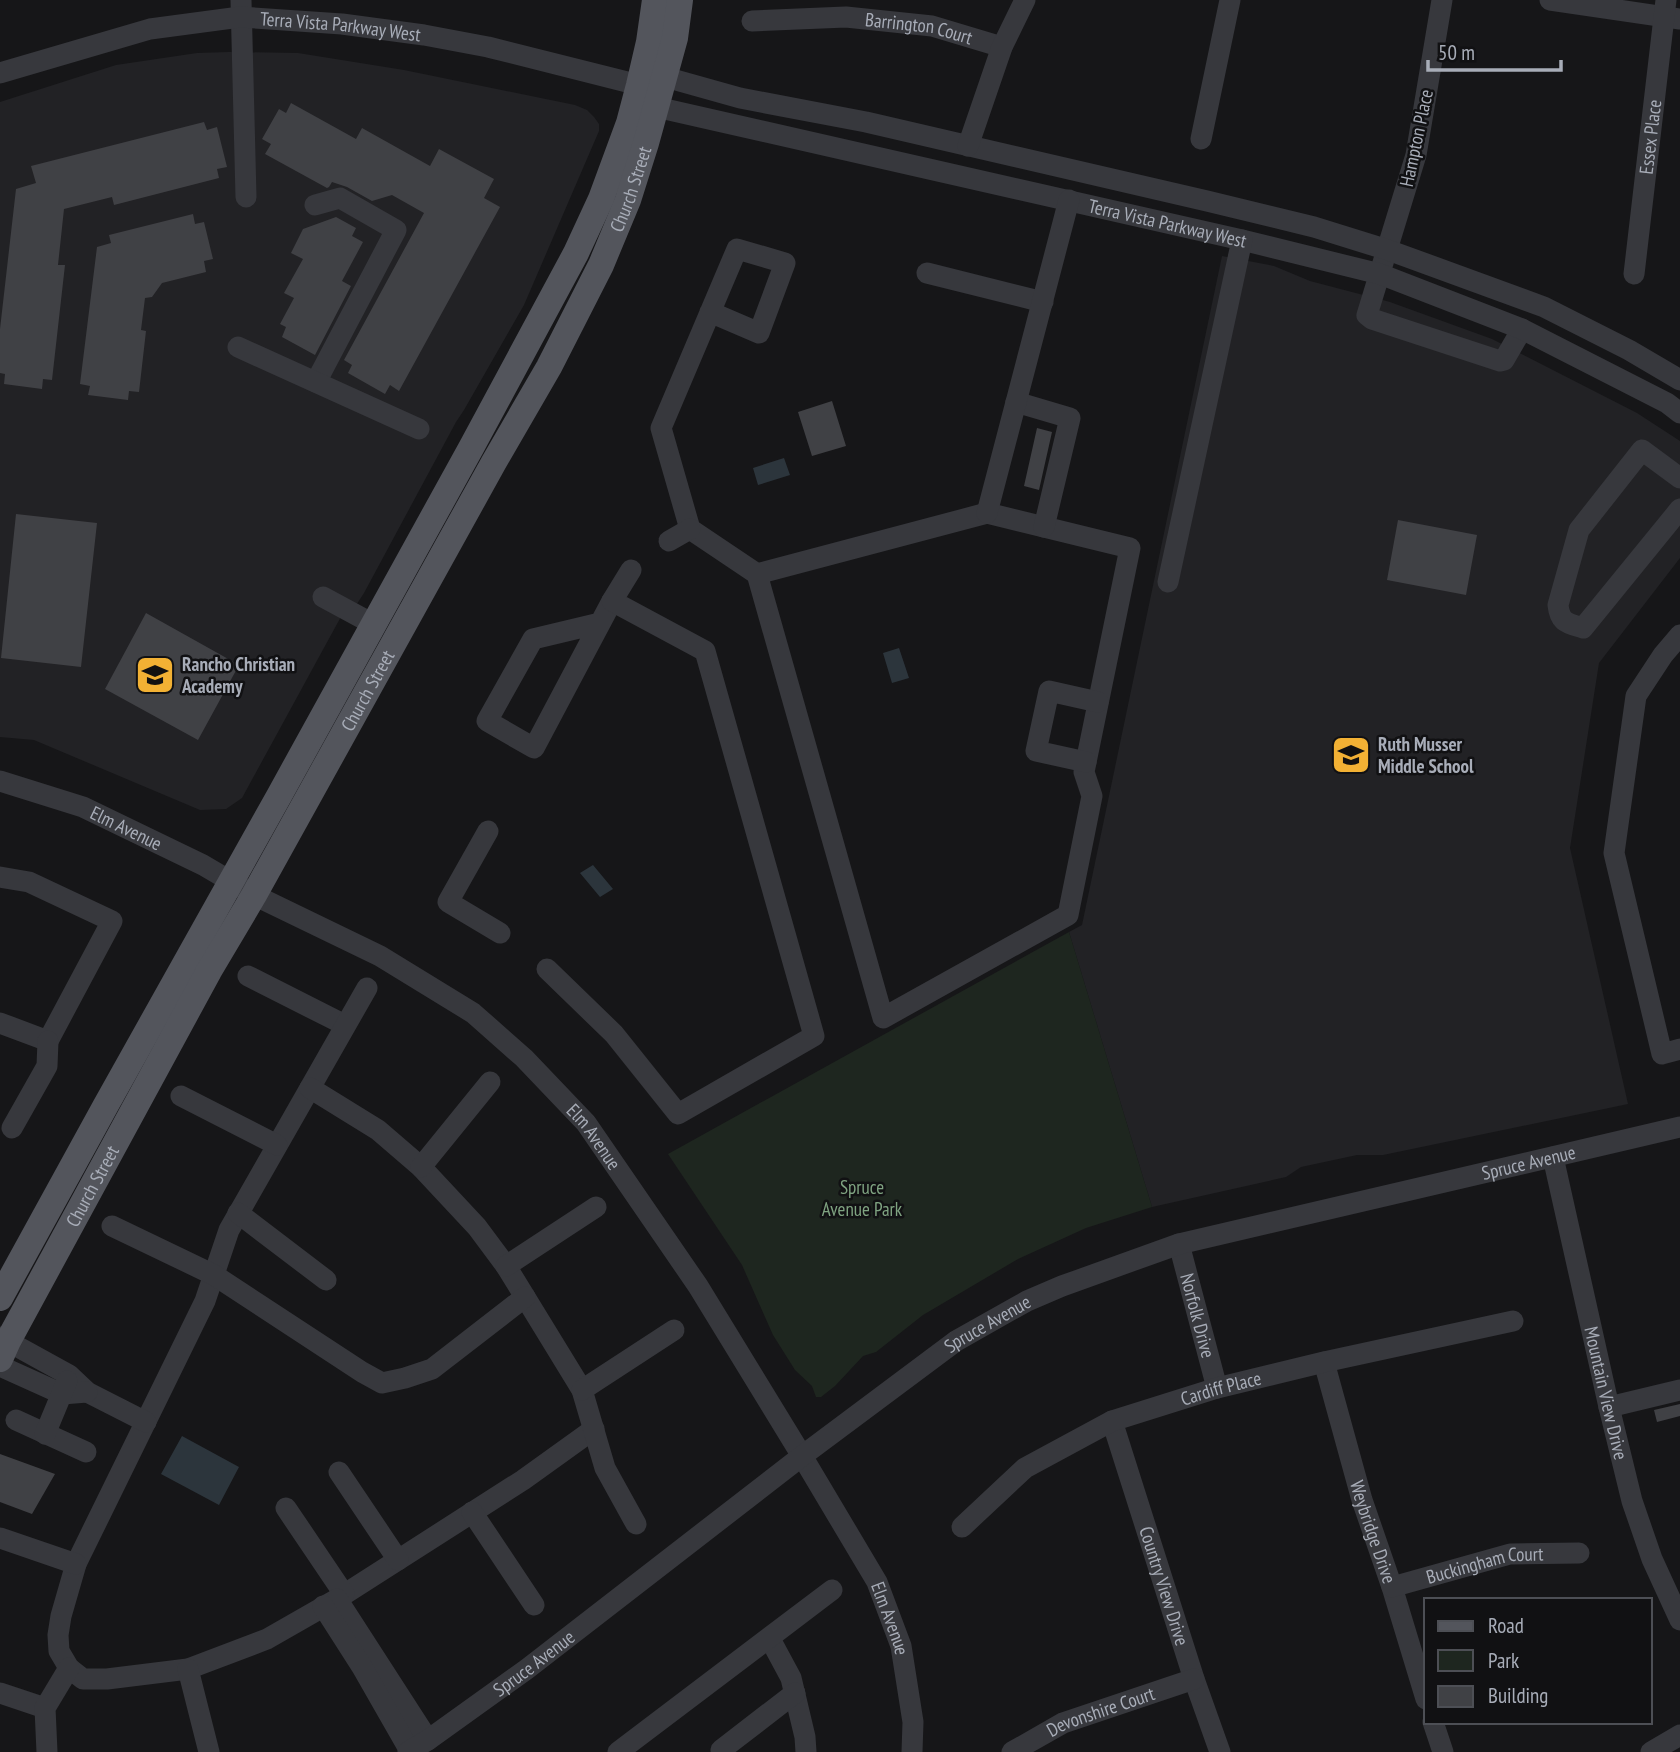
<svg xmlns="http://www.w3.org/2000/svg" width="1680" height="1752" font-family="'PT Sans Narrow',sans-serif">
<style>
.built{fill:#222225}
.green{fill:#1e261f}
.water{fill:#2c353c}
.building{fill:#404145}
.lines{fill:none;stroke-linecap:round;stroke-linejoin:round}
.minor{stroke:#37383d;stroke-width:21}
.major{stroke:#53555c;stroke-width:26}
.labels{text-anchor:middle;stroke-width:5;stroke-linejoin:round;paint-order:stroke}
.street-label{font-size:19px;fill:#a8adb8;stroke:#111113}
.poi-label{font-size:19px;font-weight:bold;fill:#a8adb8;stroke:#111113;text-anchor:start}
.park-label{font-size:19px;fill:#7fa381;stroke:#111113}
</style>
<rect width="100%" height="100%" fill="#161618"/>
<path class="built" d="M 229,52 L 298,53 L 404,70 L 575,105 L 587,110 L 594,117 L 599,124 L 599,131 L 524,305 L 464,410 L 456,422 L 364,593 L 349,616 L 343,613 L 242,798 L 226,809 L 200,810 L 34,740 L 0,737 L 0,102 L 116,65 L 197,53 Z
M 1222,256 L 1274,266 L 1310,281 L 1390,302 L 1492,339 L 1637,413 L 1680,441 L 1680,558 L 1599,663 L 1570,848 L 1628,1104 L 1383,1155 L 1357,1155 L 1301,1167 L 1286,1177 L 1152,1207 L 1069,932 L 1082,925 Z"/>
<path class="green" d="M 1069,932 L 1152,1207 L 1086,1228 L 1018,1259 L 923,1315 L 876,1352 L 863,1356 L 835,1386 L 821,1397 L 816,1397 L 812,1386 L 795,1370 L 773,1335 L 742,1265 L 668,1154 Z"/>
<path class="water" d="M 784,458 L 790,475 L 758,485 L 753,468 Z
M 899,648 L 909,678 L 892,683 L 883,653 Z
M 593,865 L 613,889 L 600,897 L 580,873 Z
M 182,1436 L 239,1467 L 219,1505 L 161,1474 Z"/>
<path class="building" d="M 291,103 L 356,139 L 362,128 L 430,166 L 439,149 L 494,179 L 484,198 L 500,207 L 399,391 L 390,385 L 385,394 L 348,373 L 352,365 L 344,360 L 424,213 L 392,195 L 372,201 L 347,187 L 332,182 L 329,187 L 327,188 L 265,154 L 271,144 L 262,139 L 279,109 L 286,113 Z
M 204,122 L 207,130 L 217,127 L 227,167 L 217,169 L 219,178 L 114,205 L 112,197 L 64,209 L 58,265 L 65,265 L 52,380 L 43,379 L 42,389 L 4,384 L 5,374 L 0,373 L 0,329 L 16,189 L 36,183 L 31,166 Z
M 193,214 L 195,224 L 204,222 L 213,259 L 204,261 L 206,272 L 162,283 L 152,297 L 145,298 L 141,330 L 146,331 L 139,392 L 129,391 L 128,400 L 88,395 L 90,386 L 80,384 L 97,247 L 111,243 L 109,235 Z
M 336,217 L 356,228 L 352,236 L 363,242 L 342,281 L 351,286 L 315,355 L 282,337 L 286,327 L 280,324 L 294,298 L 284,293 L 303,259 L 291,253 L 303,229 Z
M 832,401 L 846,446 L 812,456 L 798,412 Z
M 1037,428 L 1052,432 L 1039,490 L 1024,486 Z
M 16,514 L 97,523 L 81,667 L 1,658 Z
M 1398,520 L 1477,535 L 1466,595 L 1387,580 Z
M 146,613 L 239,665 L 198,740 L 105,689 Z
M 1680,1404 L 1680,1416 L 1657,1422 L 1654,1410 Z
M 0,1454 L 55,1474 L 32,1514 L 0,1502 Z"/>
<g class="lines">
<g class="minor">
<path d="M 241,0 L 246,197"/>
<path d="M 1442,0 L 1416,155 L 1367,315 L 1372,319 L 1500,361 L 1504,360 L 1522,329"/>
<path d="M 1550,0 L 1680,19"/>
<path id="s1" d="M 752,21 L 846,17 L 932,26 L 1002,47"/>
<path id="s2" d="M 0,73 L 150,29 L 240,17 L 342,24 L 424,35 L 488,47 L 639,85 L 665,77 L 740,98 L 866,122 L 1207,201 L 1314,227 L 1388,250 L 1544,307 L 1629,350 L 1680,380"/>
<path id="s3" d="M 646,94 L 656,107 L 1242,240 L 1380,274 L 1522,329 L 1667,403 L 1680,413"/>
<path d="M 1201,139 L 1230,0"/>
<path d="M 968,146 L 1002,47 L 1025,0"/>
<path d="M 315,205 L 340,198 L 396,230 L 316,382"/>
<path d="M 927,273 L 1043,302"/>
<path id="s4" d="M 1634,274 L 1666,0"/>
<path d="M 710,312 L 759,333 L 785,263 L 737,249 L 661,428 L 690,529 L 757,574 L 987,513 L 1130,548 L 1084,772 L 1092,796 L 1068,915 L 883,1018 L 757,574"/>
<path d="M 238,347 L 419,429"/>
<path d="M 1016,402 L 1070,418 L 1044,527"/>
<path d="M 1680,478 L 1642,450 L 1579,530 L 1558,605 C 1560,623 1567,623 1583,628 L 1680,509"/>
<path d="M 987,513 L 1069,200"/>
<path d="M 669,541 L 690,529"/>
<path d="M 1168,582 L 1242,240"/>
<path d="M 323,597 L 373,624"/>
<path d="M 600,623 L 533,639 L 487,721 L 534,748 L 612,601"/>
<path d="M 1680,635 L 1663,655 L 1636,696 L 1614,853 L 1662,1054 L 1680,1049"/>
<path d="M 1086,762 L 1036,751 L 1049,691 L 1098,702"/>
<path id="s5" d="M 0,781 L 83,807 L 203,865 L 254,895 L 380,956 L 473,1013 L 524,1058 L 586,1123 L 698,1286 L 802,1456 L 877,1582 L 901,1646 L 913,1722 L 912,1752"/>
<path d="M 488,831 L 448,902 L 500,933"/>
<path d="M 0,877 L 29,882 L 112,921 L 48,1041 L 0,1023"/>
<path d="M 547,969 L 614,1034 L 678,1114 L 814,1036 L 705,651 L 612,601 L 631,570"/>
<path d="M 248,976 L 345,1025"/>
<path d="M 367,988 L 229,1230 L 205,1301 L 76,1564 L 61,1616 L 58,1635 L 59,1651 L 69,1668 L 83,1679 L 107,1679 L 188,1669 L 267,1639 L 337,1599 L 398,1560 L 523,1480 L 594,1429"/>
<path d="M 310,1088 L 378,1130 L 421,1167 L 477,1227 L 506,1266 L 582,1390 L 605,1468 L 636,1524"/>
<path d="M 181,1096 L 277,1145"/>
<path d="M 12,1128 L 47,1066 L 48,1041"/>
<path id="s6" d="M 1553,1157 L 1609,1407 L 1632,1501 L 1652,1559 L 1680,1620"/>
<path d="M 421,1167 L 490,1082"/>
<path d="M 238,1213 L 326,1280"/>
<path d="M 112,1226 L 214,1275 L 362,1372 L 382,1383 L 405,1378 L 432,1369 L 525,1297"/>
<path id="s7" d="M 1179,1244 L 1217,1388"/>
<path d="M 506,1266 L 596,1207"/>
<path d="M 0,1337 L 69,1375 L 87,1392 L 146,1422"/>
<path id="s8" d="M 1324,1362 L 1362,1500 L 1392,1587 L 1426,1699"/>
<path d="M 0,1366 L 62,1394 L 87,1392"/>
<path d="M 582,1390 L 674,1330"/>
<path d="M 1609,1407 L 1680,1390"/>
<path d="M 16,1420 L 86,1452"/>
<path id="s9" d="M 1112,1421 L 1194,1679 L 1220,1752"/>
<path d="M 45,1434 L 67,1381"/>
<path d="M 339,1472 L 398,1560"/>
<path d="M 286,1508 L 344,1594"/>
<path d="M 472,1512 L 534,1605"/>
<path id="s10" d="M 962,1527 L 1025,1468 L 1112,1421 L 1217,1388 L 1324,1362 L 1513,1321"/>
<path d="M 0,1538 L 76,1564"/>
<path id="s11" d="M 1392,1587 L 1510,1554 L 1579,1553"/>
<path d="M 337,1599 L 428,1740"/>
<path d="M 323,1606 L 362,1667 L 410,1751"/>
<path d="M 770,1639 L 791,1678 L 805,1737 L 806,1752"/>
<path d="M 188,1669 L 209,1752"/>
<path d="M 0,1693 L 45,1708"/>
<path d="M 1433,1722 L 1443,1752"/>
<path d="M 721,1750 L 795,1693"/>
<path d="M 47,1752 L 45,1708 L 69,1668"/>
<path id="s12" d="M 408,1752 L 428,1740 L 527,1669 L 802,1456 L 956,1341 L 1027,1301 L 1062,1286 L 1179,1244 L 1680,1127"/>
<path d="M 618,1752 L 832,1590"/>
<path id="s13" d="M 1012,1752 L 1063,1723 L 1194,1679"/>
<path d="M 1651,1752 L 1680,1735"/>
</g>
<g class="major">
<path d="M 0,1298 L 106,1105 L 279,796 L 471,448 L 576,253 L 601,199 L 629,123 L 639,85 L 649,42 L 655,0"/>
<path id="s14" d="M 0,1359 L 8,1341 L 209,971 L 254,895 L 494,462 L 549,367 L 601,265 L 628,200 L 646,143 L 675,38 L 680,0"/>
</g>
</g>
<defs>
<g id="school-square" transform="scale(2.0125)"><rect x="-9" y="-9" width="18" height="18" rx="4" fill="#f2b134" stroke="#111113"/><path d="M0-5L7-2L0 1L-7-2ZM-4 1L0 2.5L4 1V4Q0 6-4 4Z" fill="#111"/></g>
</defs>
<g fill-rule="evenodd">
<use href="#school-square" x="155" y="675"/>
<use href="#school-square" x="1351" y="755"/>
</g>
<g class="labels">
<g class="street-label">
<text dy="7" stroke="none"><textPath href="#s2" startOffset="348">Terra Vista Parkway West</textPath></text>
<text dy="7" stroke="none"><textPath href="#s1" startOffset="168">Barrington Court</textPath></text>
<text dy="7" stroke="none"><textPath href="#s4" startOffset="138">Essex Place</textPath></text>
<text transform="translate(1416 138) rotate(-78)" y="7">Hampton Place</text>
<text dy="7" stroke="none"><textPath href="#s14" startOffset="1330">Church Street</textPath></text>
<text dy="7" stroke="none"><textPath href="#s3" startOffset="541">Terra Vista Parkway West</textPath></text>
<text dy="7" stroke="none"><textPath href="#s14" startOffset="763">Church Street</textPath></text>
<text dy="7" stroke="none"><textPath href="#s5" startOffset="135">Elm Avenue</textPath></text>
<text dy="7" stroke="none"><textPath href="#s5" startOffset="702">Elm Avenue</textPath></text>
<text dy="7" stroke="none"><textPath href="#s12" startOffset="1288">Spruce Avenue</textPath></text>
<text dy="7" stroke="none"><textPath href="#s14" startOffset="196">Church Street</textPath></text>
<text dy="7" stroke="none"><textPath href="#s7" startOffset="74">Norfolk Drive</textPath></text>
<text dy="7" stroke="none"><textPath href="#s12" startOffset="721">Spruce Avenue</textPath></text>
<text dy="7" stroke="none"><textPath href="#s10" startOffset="299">Cardiff Place</textPath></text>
<text dy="7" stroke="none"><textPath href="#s6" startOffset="242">Mountain View Drive</textPath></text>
<text dy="7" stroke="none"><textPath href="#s8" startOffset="177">Weybridge Drive</textPath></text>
<text dy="7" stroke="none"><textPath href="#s11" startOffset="96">Buckingham Court</textPath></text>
<text dy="7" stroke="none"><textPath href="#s9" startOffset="173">Country View Drive</textPath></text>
<text dy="7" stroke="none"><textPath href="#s5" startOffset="1269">Elm Avenue</textPath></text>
<text dy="7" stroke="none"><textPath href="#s12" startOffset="154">Spruce Avenue</textPath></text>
<text dy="7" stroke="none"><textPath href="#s13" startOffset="98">Devonshire Court</textPath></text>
</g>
<g class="poi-label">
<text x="182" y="671">Rancho Christian<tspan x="182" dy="22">Academy</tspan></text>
<text x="1378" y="751">Ruth Musser<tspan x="1378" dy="22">Middle School</tspan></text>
</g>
<g class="park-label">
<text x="862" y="1194">Spruce<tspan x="862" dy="22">Avenue Park</tspan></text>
</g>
</g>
<rect x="1424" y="1598" width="228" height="126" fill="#111113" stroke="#4d4f55" stroke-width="2"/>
<rect x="1438" y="1621" width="35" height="10" fill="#53555c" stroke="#4d4f55" stroke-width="2"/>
<text x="1488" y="1633" font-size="21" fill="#a8adb8">Road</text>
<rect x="1438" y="1650" width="35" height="21" fill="#1e261f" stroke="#4d4f55" stroke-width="2"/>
<text x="1488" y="1668" font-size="21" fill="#a8adb8">Park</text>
<rect x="1438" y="1686" width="35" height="21" fill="#404145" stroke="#4d4f55" stroke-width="2"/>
<text x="1488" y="1703" font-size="21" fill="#a8adb8">Building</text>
<path d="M1428 60v10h133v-10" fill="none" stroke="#a8adb8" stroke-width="3.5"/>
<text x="1438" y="60" font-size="21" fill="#a8adb8" stroke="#111113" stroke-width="5" paint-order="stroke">50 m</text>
</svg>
